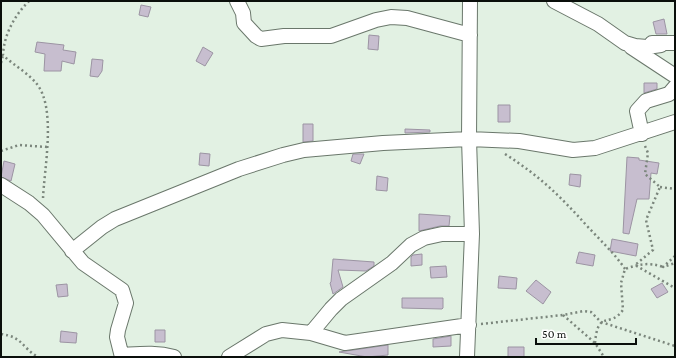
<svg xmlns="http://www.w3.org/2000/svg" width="676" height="358" font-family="'Crimson Pro',serif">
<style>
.building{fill:#c7becf;stroke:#9c94a3}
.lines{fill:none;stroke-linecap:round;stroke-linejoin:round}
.minor-casing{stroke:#6a776b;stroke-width:16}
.path{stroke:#7b867c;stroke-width:2.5;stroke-dasharray:2 3;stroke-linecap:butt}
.minor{stroke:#fff;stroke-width:14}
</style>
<rect width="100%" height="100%" fill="#e2f1e3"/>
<path class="building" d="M 141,5 L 151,7 L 148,17 L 139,15 Z
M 664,19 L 667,34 L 656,34 L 653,22 Z
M 369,35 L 379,36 L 378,50 L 368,49 Z
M 37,42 L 64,45 L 63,50 L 76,52 L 74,64 L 62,61 L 61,71 L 44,71 L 45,54 L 35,52 Z
M 203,47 L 213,53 L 205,66 L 196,61 Z
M 92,59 L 103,60 L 102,71 L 98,77 L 90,76 Z
M 644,83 L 657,83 L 657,89 L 644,93 Z
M 498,105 L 510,105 L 510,122 L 498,122 Z
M 303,124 L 313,124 L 313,141 L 303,142 Z
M 405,129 L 430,130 L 430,132 L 405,133 Z
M 200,153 L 210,154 L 209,166 L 199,165 Z
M 353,154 L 364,154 L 360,164 L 351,161 Z
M 627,157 L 639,158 L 639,160 L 659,163 L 657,174 L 651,173 L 649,199 L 637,199 L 629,234 L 623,233 Z
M 4,161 L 15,164 L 11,181 L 1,177 Z
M 570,174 L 581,175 L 580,187 L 569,185 Z
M 377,176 L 388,178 L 387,191 L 376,190 Z
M 419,214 L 450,216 L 449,226 L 440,226 L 419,231 Z
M 612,239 L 638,244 L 636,256 L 610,251 Z
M 579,252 L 595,255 L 593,266 L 576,263 Z
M 422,254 L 422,265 L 411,266 L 411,257 L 413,255 Z
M 333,259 L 374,262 L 374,266 L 366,271 L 338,270 L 343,287 L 333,294 L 330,283 L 331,282 Z
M 446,266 L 447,277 L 431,278 L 430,267 Z
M 499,276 L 517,278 L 516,289 L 498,288 Z
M 536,280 L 551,292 L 543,304 L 526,291 Z
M 662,283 L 668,292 L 657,298 L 651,289 Z
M 67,284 L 68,296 L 58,297 L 56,285 Z
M 402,298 L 443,298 L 443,308 L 442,309 L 402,308 Z
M 155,330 L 165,330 L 165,342 L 155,342 Z
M 61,331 L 77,333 L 76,343 L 60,342 Z
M 451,336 L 451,346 L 433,347 L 433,339 Z
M 388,345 L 388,355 L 367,357 L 339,352 Z
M 508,347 L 524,347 L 524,357 L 508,357 Z"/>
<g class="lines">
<g class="minor-casing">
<path id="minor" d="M 237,1 L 243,13 L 244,23 L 256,36 L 261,39 L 284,36 L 331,36 L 376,20 L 391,17 L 407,18 L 470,35
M 554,1 L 598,24 L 625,43 L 635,46 L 647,47 L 661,45
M 652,43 L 675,43
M 631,47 L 675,76
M 642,134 L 637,111 L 646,101 L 669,94 L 675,87
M 1,185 L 29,203 L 43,215 L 83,263 L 122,290 L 126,303 L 118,330 L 117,337 L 122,357
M 72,251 L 102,227 L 115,219 L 239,169 L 283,155 L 304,150 L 383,143 L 469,139 L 519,141 L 573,150 L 595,148 L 675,122
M 311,333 L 331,309 L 341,299 L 392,263 L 411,245 L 424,238 L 442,234 L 472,234
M 122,355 C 140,354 156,352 174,357
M 229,357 L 266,334 L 282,330 L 311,333 L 345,343 L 469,325
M 467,357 L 472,234 L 469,139 L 470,1"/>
</g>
<path class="path" d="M 29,1 C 15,15 4,34 3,55 C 13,65 27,72 36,83 C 57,107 44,169 43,199
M 1,63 L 3,55
M 645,146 L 648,153 L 645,174 L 660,187 L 646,220 L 653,250 L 635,265 L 675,288
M 1,151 L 19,145 L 47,147
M 505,154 C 541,177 560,196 588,227 C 601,241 615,254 625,269
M 660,187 L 675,189
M 675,256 L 663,267 L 675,263
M 563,315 L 595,343 L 604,357
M 481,324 L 563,315 L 584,311 L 591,312 L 601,322 L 675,346
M 1,334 C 23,337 21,347 38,357
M 595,343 C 598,309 609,329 623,310 L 621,283 L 625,269 C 639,264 649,262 663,267"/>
<use href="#minor" class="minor"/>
</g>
<rect width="676" height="358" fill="none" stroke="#0a0f0b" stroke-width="4"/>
<path d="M536 338v6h100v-6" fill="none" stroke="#0a0f0b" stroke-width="2"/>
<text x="542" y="338" font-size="12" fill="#0a0f0b" stroke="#ffffff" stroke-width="3" paint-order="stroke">50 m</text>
</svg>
